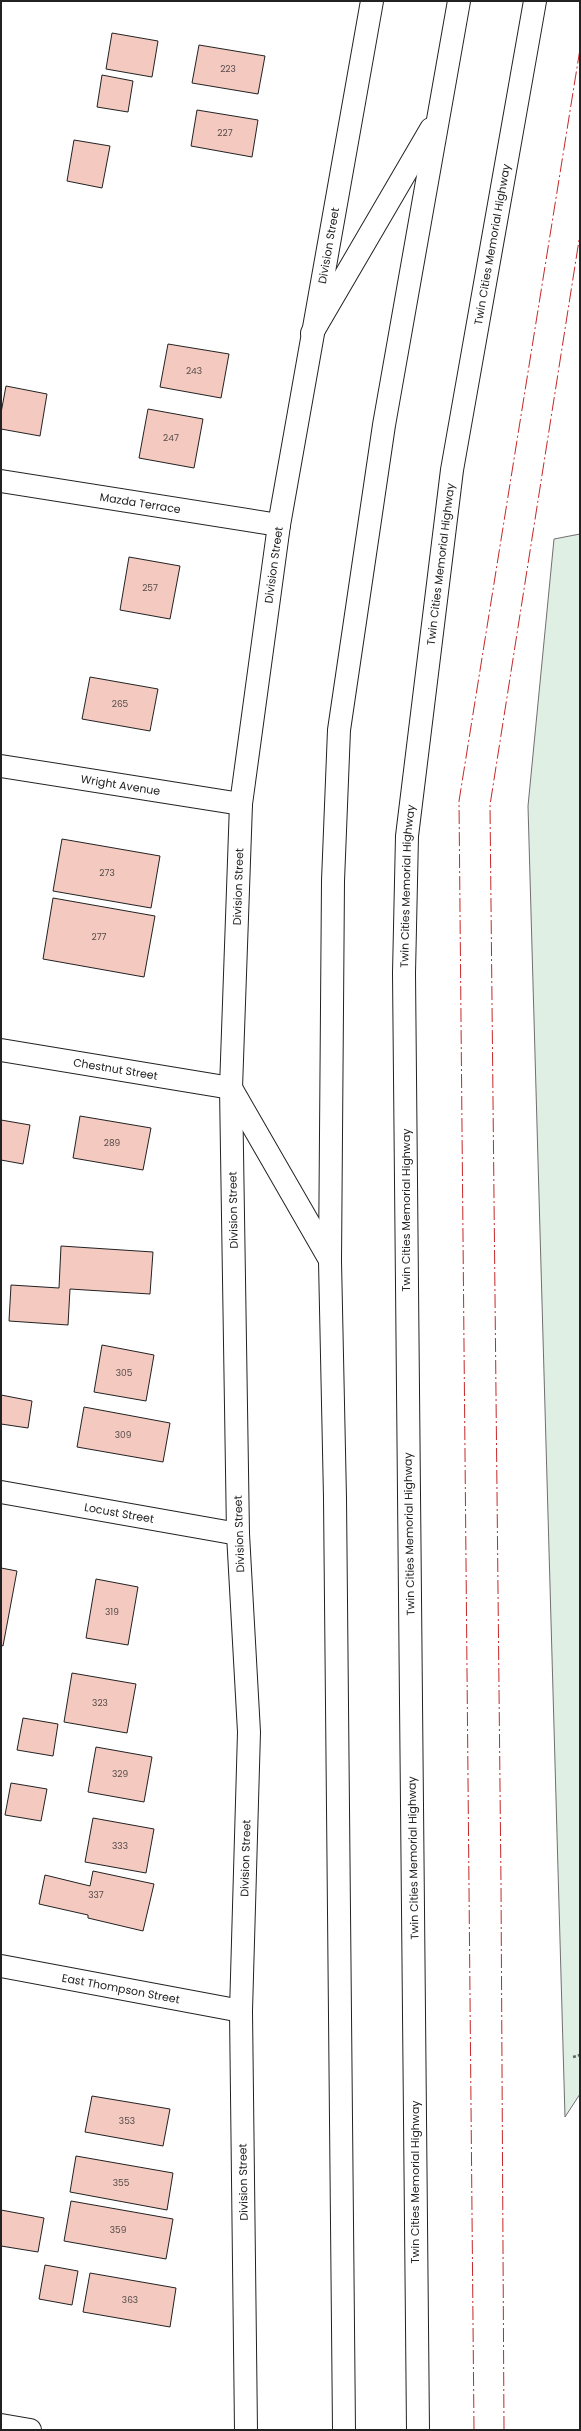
<svg xmlns="http://www.w3.org/2000/svg" width="581" height="2431" font-family="Poppins,sans-serif">
<style>
.green{fill:#e0efe3;stroke:#6f6f6f}
.building{fill:#f3c9c0;stroke:#222}
.lines{fill:none;stroke-linecap:round;stroke-linejoin:round}
.minor-casing{stroke:#222;stroke-width:24}
.major-casing{stroke:#222;stroke-width:24}
.path{stroke:#646464;stroke-width:2.5;stroke-dasharray:3 2;stroke-linecap:butt}
.minor{stroke:#fff;stroke-width:22}
.major{stroke:#fff;stroke-width:22}
.power{stroke:#c62828;stroke-width:1;stroke-dasharray:14 3 2 3;stroke-linecap:butt}
.labels{text-anchor:middle;stroke-width:3;stroke-linejoin:round;paint-order:stroke}
.number-label{font-size:9px;fill:#564c4a}
.street-label{font-size:11px;fill:#222;stroke:#fff}
</style>
<rect width="100%" height="100%" fill="#fff"/>
<path class="green" d="M 580,534 L 580,2094 L 565,2117 L 528,806 L 554,539 Z"/>
<path class="building" d="M 112,33 L 158,41 L 152,77 L 106,69 Z
M 199,45 L 265,56 L 258,94 L 192,83 Z
M 102,75 L 133,81 L 128,112 L 97,107 Z
M 197,110 L 258,120 L 252,157 L 191,146 Z
M 74,140 L 110,146 L 102,188 L 67,181 Z
M 168,344 L 229,354 L 221,398 L 160,387 Z
M 6,386 L 47,394 L 40,436 L 1,429 L 1,413 Z
M 148,409 L 203,419 L 194,468 L 139,458 Z
M 129,557 L 180,566 L 170,619 L 120,610 Z
M 90,677 L 158,689 L 150,731 L 82,719 Z
M 62,839 L 160,856 L 151,908 L 53,891 Z
M 53,898 L 155,916 L 144,977 L 43,959 Z
M 80,1116 L 151,1128 L 143,1170 L 73,1158 Z
M 1,1120 L 30,1125 L 23,1164 L 1,1160 Z
M 61,1246 L 153,1252 L 150,1294 L 70,1289 L 68,1325 L 9,1321 L 11,1285 L 59,1288 Z
M 102,1345 L 154,1355 L 146,1401 L 94,1392 Z
M 1,1395 L 32,1401 L 28,1428 L 1,1424 Z
M 84,1407 L 170,1423 L 163,1462 L 77,1447 Z
M 1,1568 L 17,1571 L 3,1646 L 1,1645 Z
M 96,1579 L 138,1587 L 128,1645 L 86,1638 Z
M 72,1673 L 136,1684 L 127,1733 L 64,1722 Z
M 23,1718 L 58,1724 L 53,1756 L 17,1750 Z
M 96,1747 L 152,1757 L 144,1802 L 88,1792 Z
M 11,1783 L 47,1789 L 41,1821 L 5,1815 Z
M 93,1818 L 154,1829 L 146,1873 L 85,1862 Z
M 93,1871 L 154,1884 L 143,1931 L 88,1918 L 88,1915 L 39,1904 L 45,1875 L 90,1886 Z
M 92,2096 L 170,2109 L 163,2146 L 85,2132 Z
M 76,2156 L 173,2173 L 167,2210 L 70,2192 Z
M 71,2201 L 173,2219 L 166,2259 L 64,2241 Z
M 1,2210 L 44,2218 L 38,2252 L 1,2246 Z
M 45,2265 L 78,2271 L 72,2305 L 39,2299 Z
M 90,2273 L 176,2288 L 170,2327 L 83,2312 Z"/>
<g class="lines">
<g class="minor-casing">
<g id="minor">
<path id="s1" d="M 1,481 L 279,525"/>
<path id="s2" d="M 1,766 L 241,804"/>
<path id="s3" d="M 1,1050 L 231,1088"/>
<path id="s4" d="M 1,1492 L 238,1534"/>
<path id="s5" d="M 1,1966 L 241,2011"/>
<path d="M 1,2425 L 30,2430"/>
<path id="s6" d="M 246,2430 L 241,2011 L 249,1732 L 238,1534 L 231,1088 L 241,804 L 279,525 L 372,1"/>
</g>
</g>
<g class="major-casing">
<g id="major">
<path d="M 312,333 L 431,129"/>
<path d="M 231,1088 L 330,1260"/>
<path d="M 344,2430 L 335,1498 L 330,1261 L 333,881 L 339,730 L 384,425 L 459,1"/>
<path id="s7" d="M 418,2430 L 404,973 L 407,836 L 452,470 L 535,1"/>
</g>
</g>
<path class="path" d="M 573,2057 L 580,2055"/>
<use href="#minor" class="minor"/>
<use href="#major" class="major"/>
<path class="power" d="M 474,2430 L 459,801 L 580,49
M 504,2430 L 501,1884 L 490,805 L 580,234"/>
</g>
<g class="labels">
<g class="number-label">
<text x="228" y="72">223</text>
<text x="225" y="136">227</text>
<text x="194" y="374">243</text>
<text x="171" y="441">247</text>
<text x="150" y="591">257</text>
<text x="120" y="707">265</text>
<text x="107" y="876">273</text>
<text x="99" y="940">277</text>
<text x="112" y="1146">289</text>
<text x="124" y="1376">305</text>
<text x="123" y="1438">309</text>
<text x="112" y="1615">319</text>
<text x="100" y="1706">323</text>
<text x="120" y="1777">329</text>
<text x="120" y="1849">333</text>
<text x="96" y="1898">337</text>
<text x="127" y="2124">353</text>
<text x="121" y="2186">355</text>
<text x="118" y="2233">359</text>
<text x="130" y="2303">363</text>
</g>
<g class="street-label">
<text dy="4" stroke="none"><textPath href="#s6" startOffset="2192">Division Street</textPath></text>
<text dy="4" stroke="none"><textPath href="#s7" startOffset="2192">Twin Cities Memorial Highway</textPath></text>
<text dy="4" stroke="none"><textPath href="#s1" startOffset="141">Mazda Terrace</textPath></text>
<text dy="4" stroke="none"><textPath href="#s6" startOffset="1868">Division Street</textPath></text>
<text dy="4" stroke="none"><textPath href="#s7" startOffset="1868">Twin Cities Memorial Highway</textPath></text>
<text dy="4" stroke="none"><textPath href="#s2" startOffset="121">Wright Avenue</textPath></text>
<text dy="4" stroke="none"><textPath href="#s6" startOffset="1544">Division Street</textPath></text>
<text dy="4" stroke="none"><textPath href="#s7" startOffset="1544">Twin Cities Memorial Highway</textPath></text>
<text dy="4" stroke="none"><textPath href="#s3" startOffset="116">Chestnut Street</textPath></text>
<text transform="translate(233 1210) rotate(-91)" y="4">Division Street</text>
<text transform="translate(406 1210) rotate(-90)" y="4">Twin Cities Memorial Highway</text>
<text dy="4" stroke="none"><textPath href="#s4" startOffset="120">Locust Street</textPath></text>
<text transform="translate(239 1534) rotate(-92)" y="4">Division Street</text>
<text transform="translate(409 1534) rotate(-91)" y="4">Twin Cities Memorial Highway</text>
<text dy="4" stroke="none"><textPath href="#s6" startOffset="572">Division Street</textPath></text>
<text transform="translate(413 1858) rotate(-91)" y="4">Twin Cities Memorial Highway</text>
<text dy="4" stroke="none"><textPath href="#s5" startOffset="122">East Thompson Street</textPath></text>
<text transform="translate(243 2182) rotate(-91)" y="4">Division Street</text>
<text transform="translate(415 2182) rotate(-90)" y="4">Twin Cities Memorial Highway</text>
</g>
</g>
<rect width="581" height="2431" fill="none" stroke="#222222" stroke-width="4"/>
</svg>
